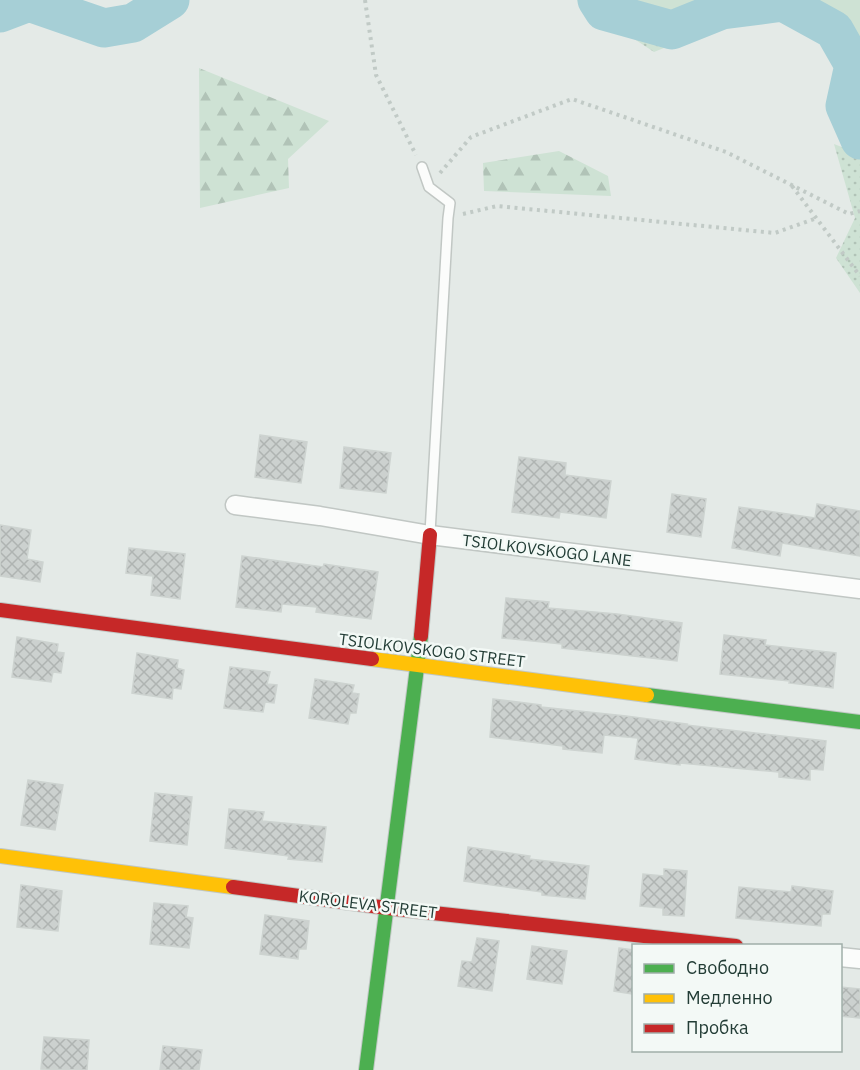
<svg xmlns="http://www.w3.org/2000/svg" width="860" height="1070" font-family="'IBM Plex Sans',sans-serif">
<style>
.grass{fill:url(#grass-dots)}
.forest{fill:url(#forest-firs)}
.green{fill:#cee2d4}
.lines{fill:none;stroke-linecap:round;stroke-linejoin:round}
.stream{stroke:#a6cfd6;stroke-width:7}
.river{stroke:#a6cfd6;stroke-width:39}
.building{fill:url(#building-cross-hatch);stroke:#cdd3d0;stroke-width:1.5}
.lane-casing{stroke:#c1c7c4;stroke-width:12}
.street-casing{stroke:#c1c7c4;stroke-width:21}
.fast-casing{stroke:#c0c7c4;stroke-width:16}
.slow-casing{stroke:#c0c7c4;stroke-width:16}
.jam-casing{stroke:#c0c7c4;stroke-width:16}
.path{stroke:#c1cac6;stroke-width:4;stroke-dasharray:3 4.5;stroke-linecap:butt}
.lane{stroke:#fbfcfb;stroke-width:9}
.street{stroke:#fbfcfb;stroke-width:18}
.fast{stroke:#4caf50;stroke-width:14}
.slow{stroke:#ffc107;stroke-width:14}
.jam{stroke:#c62828;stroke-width:14}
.labels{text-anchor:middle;stroke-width:5;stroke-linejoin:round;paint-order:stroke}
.street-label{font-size:16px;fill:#233d36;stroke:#f3f9f6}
</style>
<defs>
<pattern id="grass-dots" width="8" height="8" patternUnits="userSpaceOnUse" patternTransform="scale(1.5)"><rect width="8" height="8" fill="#cee2d4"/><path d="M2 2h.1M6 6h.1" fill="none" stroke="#b1c3b7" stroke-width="1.8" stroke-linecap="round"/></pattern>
<pattern id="forest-firs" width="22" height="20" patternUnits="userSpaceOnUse" patternTransform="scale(1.5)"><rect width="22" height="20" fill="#cee2d4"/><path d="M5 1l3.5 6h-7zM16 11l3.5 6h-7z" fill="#b1c3b7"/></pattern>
<pattern id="building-cross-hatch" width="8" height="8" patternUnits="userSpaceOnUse" patternTransform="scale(1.5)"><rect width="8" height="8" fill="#ccd1cf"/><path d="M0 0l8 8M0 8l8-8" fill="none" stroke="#afb4b2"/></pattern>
</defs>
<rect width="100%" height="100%" fill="#e4eae7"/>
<path class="grass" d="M 577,0 L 847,0 L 860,57 L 806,6 L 733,20 L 654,52 L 578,2 Z
M 834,144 L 860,154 L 860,293 L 836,258 L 855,218 Z"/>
<path class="forest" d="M 199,68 L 329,121 L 288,159 L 289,188 L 200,208 Z
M 559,151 L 608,176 L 611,196 L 484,191 L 483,163 Z"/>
<path class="green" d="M 597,0 L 860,0 L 860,140 L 845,106 L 854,65 L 834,30 L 783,2 L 722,10 L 672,30 L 604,11 Z"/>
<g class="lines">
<path class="stream" d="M 604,11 L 612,0"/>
<path class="river" d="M 597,0 L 604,11 L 672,30 L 722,10 L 783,2 L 834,30 L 854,65 L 845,106 L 860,140
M 0,13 L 29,2 L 104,28 L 133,23 L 170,0"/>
</g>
<path class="building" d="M 260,435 L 307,442 L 301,483 L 255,477 Z
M 344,447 L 391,453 L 386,493 L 340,488 Z
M 519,457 L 566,463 L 565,475 L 611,481 L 606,518 L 560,512 L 559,518 L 512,512 Z
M 672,494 L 706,499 L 701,537 L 667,532 Z
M 817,504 L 860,511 L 860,556 L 782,543 L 780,556 L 732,548 L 739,507 L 815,518 Z
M 0,525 L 31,530 L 27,559 L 43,562 L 40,582 L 0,576 Z
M 129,548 L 185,554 L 180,599 L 151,595 L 153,576 L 126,573 Z
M 242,556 L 323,567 L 324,564 L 378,572 L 371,619 L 316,612 L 317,607 L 282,604 L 281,612 L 236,607 Z
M 506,598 L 549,602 L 548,608 L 617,614 L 682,623 L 677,661 L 562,648 L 562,644 L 502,638 Z
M 724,635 L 766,640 L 765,645 L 836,653 L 833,688 L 789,683 L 790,681 L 720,674 Z
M 17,637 L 58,644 L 57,652 L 64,653 L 61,673 L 53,672 L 51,682 L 12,677 Z
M 137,653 L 178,660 L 177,668 L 184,670 L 181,689 L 173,688 L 172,699 L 132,693 Z
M 230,667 L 270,672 L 267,684 L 277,685 L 274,703 L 265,702 L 263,712 L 224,708 Z
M 315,679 L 354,685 L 352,693 L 359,694 L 356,713 L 350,713 L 348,724 L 309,718 Z
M 493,699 L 541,705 L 541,707 L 626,716 L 687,724 L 686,725 L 826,741 L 823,770 L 810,769 L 810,780 L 779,777 L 779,772 L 680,763 L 680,765 L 635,759 L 638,738 L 604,735 L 602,753 L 563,749 L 563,746 L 490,737 Z
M 28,780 L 63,785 L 55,830 L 21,825 Z
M 155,793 L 192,797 L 187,845 L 150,841 Z
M 229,809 L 264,812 L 262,821 L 326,827 L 322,862 L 288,859 L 289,856 L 225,848 Z
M 468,847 L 530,856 L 529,859 L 589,866 L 585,899 L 542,895 L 542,892 L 464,881 Z
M 664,869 L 687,871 L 684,916 L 663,915 L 663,908 L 640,906 L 643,874 L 664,876 Z
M 21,885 L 62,891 L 58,931 L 17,927 Z
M 792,886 L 833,891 L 830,914 L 822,914 L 821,926 L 736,918 L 739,887 L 791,892 Z
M 154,903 L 188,906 L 186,917 L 193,918 L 189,948 L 150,944 Z
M 265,915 L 309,921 L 306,949 L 299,949 L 298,959 L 260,954 Z
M 477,938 L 499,941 L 492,991 L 458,986 L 462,961 L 472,962 Z
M 532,946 L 567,951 L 562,984 L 527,979 Z
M 619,948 L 633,950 L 633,994 L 614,991 Z
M 840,987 L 860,989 L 860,1018 L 840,1016 Z
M 44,1037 L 89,1040 L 87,1070 L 41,1069 Z
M 163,1046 L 202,1050 L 199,1070 L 160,1070 Z"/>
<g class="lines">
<g class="lane-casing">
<path id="lane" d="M 422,167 L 429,187 L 450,203 L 448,218 L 430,533"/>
</g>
<g class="street-casing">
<path id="street" d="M 235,505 L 320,516 L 430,535 L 860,589
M 840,957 L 860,959"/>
</g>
<g class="fast-casing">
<path id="fast" d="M 647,695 L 860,722
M 366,1070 L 421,636"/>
</g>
<g class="slow-casing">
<path id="slow" d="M 372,659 L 647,695
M 0,856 L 233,887"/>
</g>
<g class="jam-casing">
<path id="jam" d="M 0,610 L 372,659
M 421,636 L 430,535
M 233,887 L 387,908 L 736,946"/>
</g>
<path class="path" d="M 365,0 L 376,75 L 416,155
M 440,173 L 471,137 L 572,99 L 726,152 L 849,214 L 860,211
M 792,186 L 860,276
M 463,214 L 497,206 L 775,233 L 817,218"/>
<use href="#lane" class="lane"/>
<use href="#street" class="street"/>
<use href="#fast" class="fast"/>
<use href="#slow" class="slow"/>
<use href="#jam" class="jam"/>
</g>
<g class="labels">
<g class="street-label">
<text transform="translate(547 550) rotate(7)" y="6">TSIOLKOVSKOGO LANE</text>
<text transform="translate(432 650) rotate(7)" y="6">TSIOLKOVSKOGO STREET</text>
<text transform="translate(368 904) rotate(7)" y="6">KOROLEVA STREET</text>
</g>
</g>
<rect x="632" y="944" width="210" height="108" fill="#f3f9f6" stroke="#a0aea9" stroke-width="1.5"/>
<rect x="644" y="964" width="30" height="9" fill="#4caf50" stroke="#a0aea9" stroke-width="1.5"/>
<text x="686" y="974" font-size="18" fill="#233d36">Свободно</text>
<rect x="644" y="994" width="30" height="9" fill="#ffc107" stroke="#a0aea9" stroke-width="1.5"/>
<text x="686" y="1004" font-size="18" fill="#233d36">Медленно</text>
<rect x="644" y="1024" width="30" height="9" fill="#c62828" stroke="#a0aea9" stroke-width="1.5"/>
<text x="686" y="1034" font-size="18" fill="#233d36">Пробка</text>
</svg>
